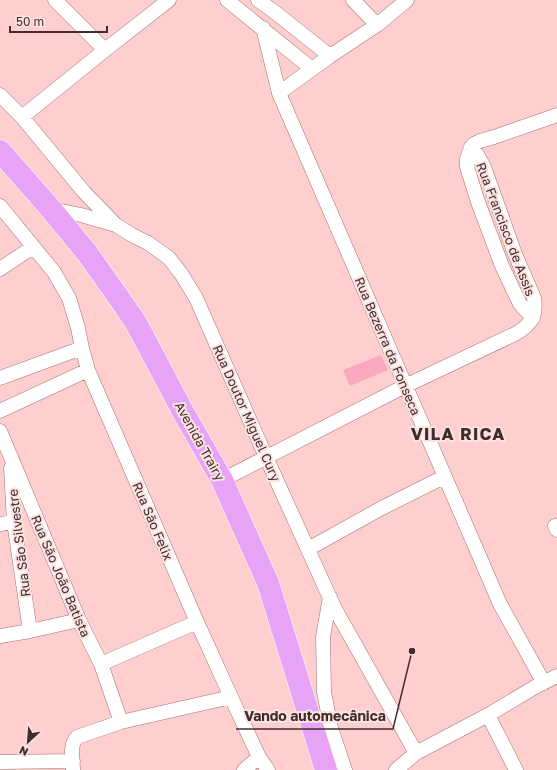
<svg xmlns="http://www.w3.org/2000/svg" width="557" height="770" font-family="'Golos Text',sans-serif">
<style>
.building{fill:#faa8c0}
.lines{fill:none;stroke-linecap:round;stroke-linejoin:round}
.street-casing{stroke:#a3706f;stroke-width:15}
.highway-casing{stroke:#fff;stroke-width:23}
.street{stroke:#fff;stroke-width:14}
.highway{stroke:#e7a3f6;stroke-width:22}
.labels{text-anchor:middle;stroke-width:4;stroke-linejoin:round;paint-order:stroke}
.street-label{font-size:13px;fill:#422c2c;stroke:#fbe3e2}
.district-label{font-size:17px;font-weight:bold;letter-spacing:1px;fill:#422c2c;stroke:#fbe3e2}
.leader{fill:none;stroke:#422c2c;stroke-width:1.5}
.callout-dot{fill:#422c2c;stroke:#fbe3e2;stroke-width:1.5}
.callout-label{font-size:14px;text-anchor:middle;font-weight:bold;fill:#422c2c;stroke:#fbe3e2;stroke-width:4;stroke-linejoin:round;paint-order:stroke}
</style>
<rect width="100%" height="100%" fill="#fecfce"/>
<path class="building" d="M 381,355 L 388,370 L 350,386 L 343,370 Z"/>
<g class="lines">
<g class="street-casing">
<path id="street" d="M 55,0 L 105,50
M 227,0 L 312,69
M 258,0 L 276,13 L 330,56
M 353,0 L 377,25
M 263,28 L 279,93 L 500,604 L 544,683
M 279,93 L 330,56 L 377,25 L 407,0
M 0,95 L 22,117 L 84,192 L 116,225 L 132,235 L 148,243 L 169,258 L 182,275 L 196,298 L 266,457 L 335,609 L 416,753
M 22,117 L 105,50 L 169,0
M 0,206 L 54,272 L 62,286 L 69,298 L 78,328 L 82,348
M 51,209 L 81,215 L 116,225
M 0,269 L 33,247
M 533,318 L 520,304 L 502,266 L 478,202 L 467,167 L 467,159 L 471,147 L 474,144 L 480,141 L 494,137 L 557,115
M 0,378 L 82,348 L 88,370 L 197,622 L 231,697 L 259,757 L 268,770
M 0,411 L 88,370
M 0,431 L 79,620 L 101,664 L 121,722
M 11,468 L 14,522 L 30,631
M 222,480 L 405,386 L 515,334 C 531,325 537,316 534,298 L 515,254 L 484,167 L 475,151 L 471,147
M 0,524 L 14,522
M 555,526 L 557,530
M 308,549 L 380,509 L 444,477
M 330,597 L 323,637 L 324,692 L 331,728 L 345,770
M 0,636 L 30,631 L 79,620
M 101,664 L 197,622
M 488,715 L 516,770
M 0,762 L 73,761
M 73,770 C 73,759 69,745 77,737 L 121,722 L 231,697
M 244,770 L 259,757
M 396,770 L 416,753 L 488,715 L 535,687 L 557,676"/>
</g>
<g class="highway-casing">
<path id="highway" d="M 0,151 L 50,208 L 87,253 L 119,298 L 136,323 L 161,370 L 183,412 L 222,480 L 268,583 L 326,770"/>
</g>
<use href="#street" class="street"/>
<use href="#highway" class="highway"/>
</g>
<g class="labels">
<g class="street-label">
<text transform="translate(506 229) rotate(69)" y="5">Rua Francisco de Assis</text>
<text transform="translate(388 346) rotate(67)" y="5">Rua Bezerra da Fonseca</text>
<text transform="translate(247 413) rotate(66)" y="5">Rua Doutor Miguel Cury</text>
<text transform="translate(200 441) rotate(61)" y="5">Avenida Trairy</text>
<text transform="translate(153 521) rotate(67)" y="5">Rua São Felix</text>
<text transform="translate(19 543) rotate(-97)" y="5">Rua São Silvestre</text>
<text transform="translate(61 576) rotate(67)" y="5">Rua São João Batista</text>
</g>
<g class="district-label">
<text x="458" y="440">VILA RICA</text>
</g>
</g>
<path class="leader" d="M412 651L393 729H236"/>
<circle class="callout-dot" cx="412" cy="651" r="4"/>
<g class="callout-label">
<text x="315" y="721">Vando automecânica</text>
</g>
<g transform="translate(28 742) rotate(206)" stroke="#fbe3e2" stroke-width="3" paint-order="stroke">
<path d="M0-3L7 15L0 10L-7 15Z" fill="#422c2c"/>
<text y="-6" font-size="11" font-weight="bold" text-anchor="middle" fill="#422c2c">N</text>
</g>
<path d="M10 26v6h97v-6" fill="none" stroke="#422c2c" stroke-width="2"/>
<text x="16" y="26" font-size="12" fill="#422c2c" stroke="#fbe3e2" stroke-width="3" paint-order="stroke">50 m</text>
</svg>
